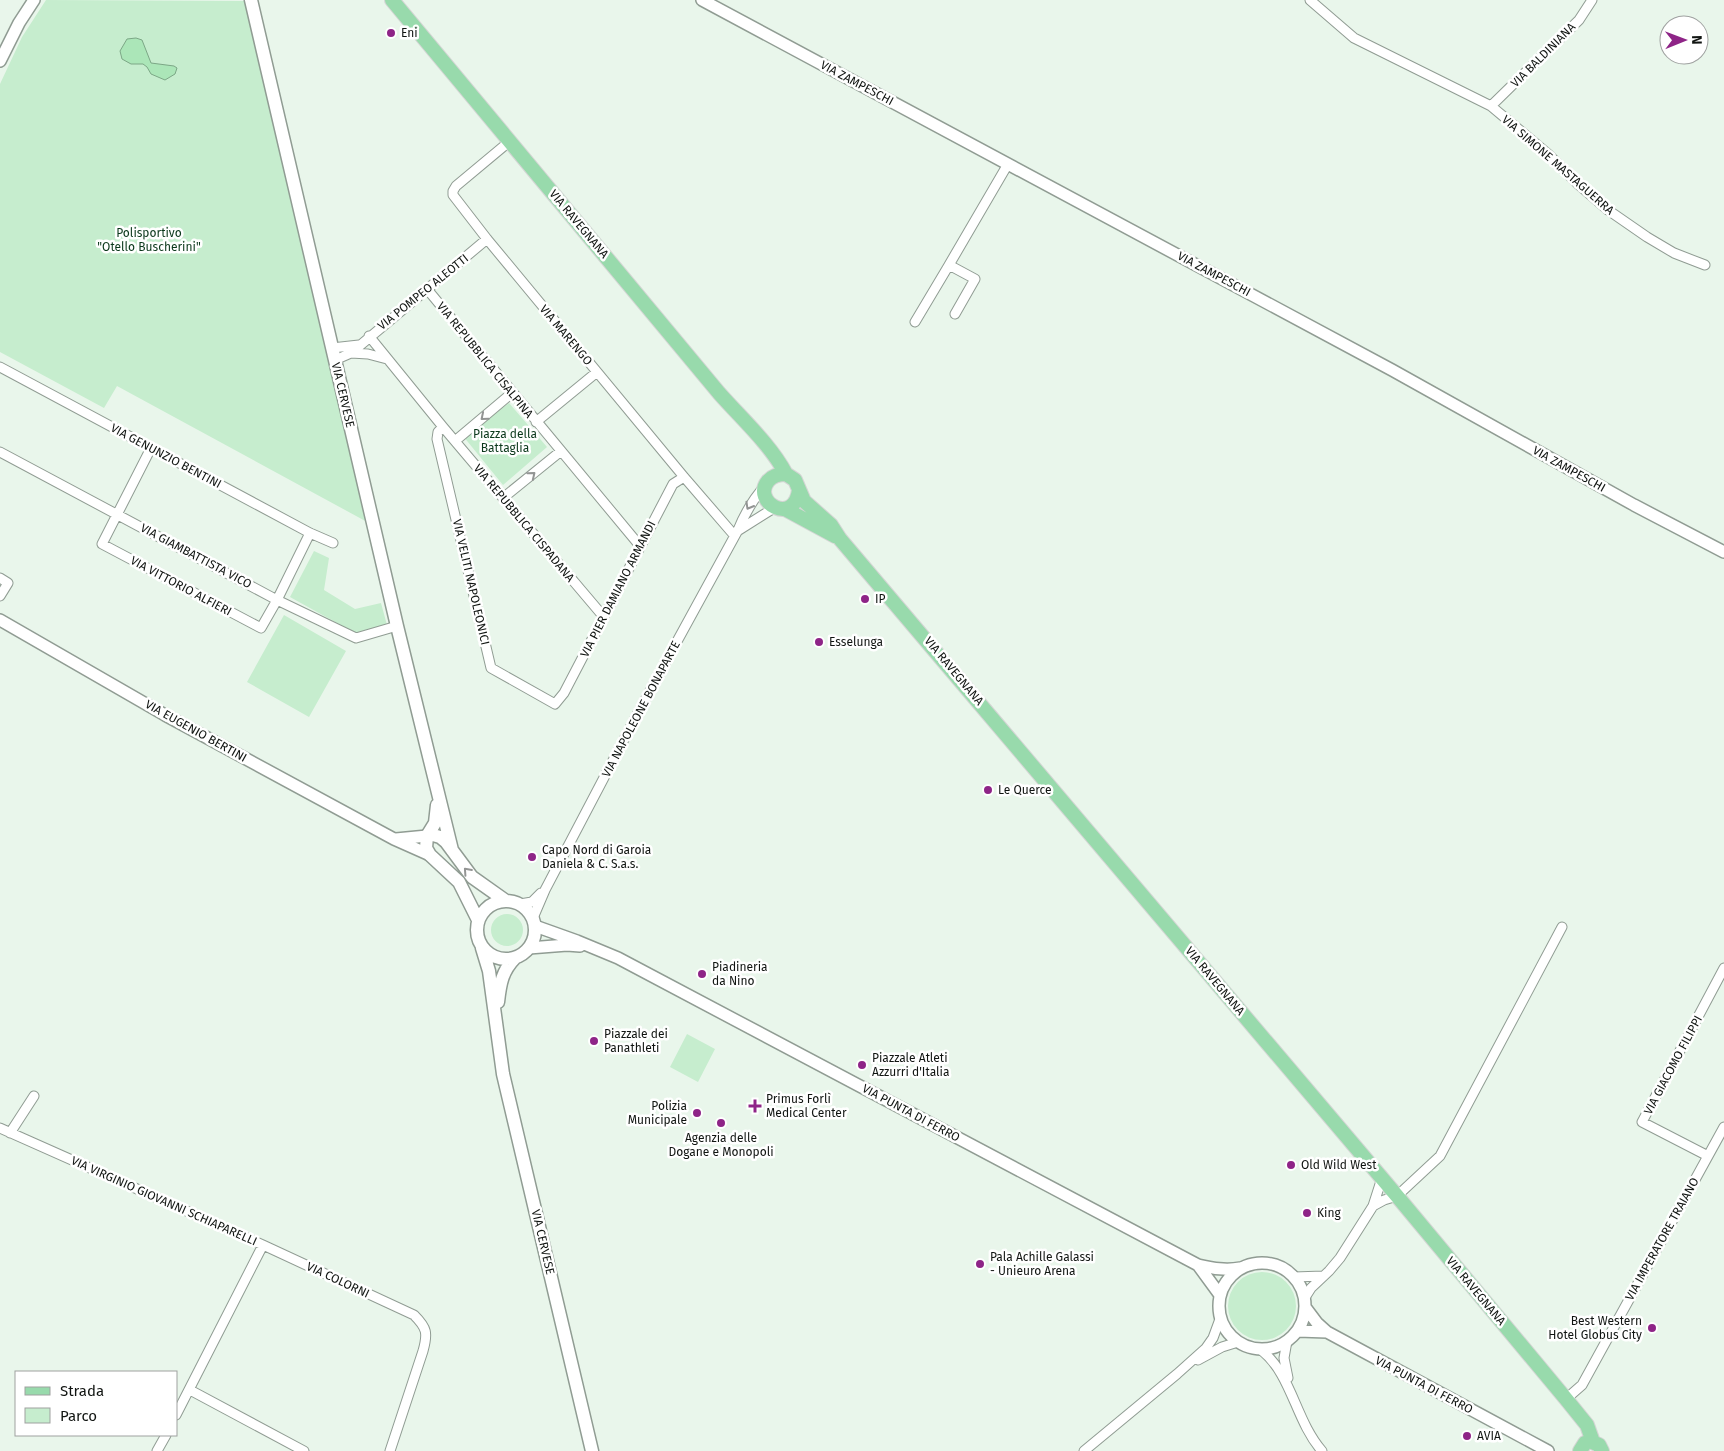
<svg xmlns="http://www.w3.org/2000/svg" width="1724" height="1451" font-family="'Fira Sans',sans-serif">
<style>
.green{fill:#c6edce}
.water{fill:#abe6b8;stroke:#7ca786}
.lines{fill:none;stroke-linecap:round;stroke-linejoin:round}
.minor-casing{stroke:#909c93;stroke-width:11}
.tertiary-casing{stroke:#909c93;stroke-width:14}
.secondary-casing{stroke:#909c93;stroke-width:15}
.primary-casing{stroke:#d4d5d4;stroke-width:16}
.minor{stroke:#fff;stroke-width:9}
.tertiary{stroke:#fff;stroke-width:11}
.secondary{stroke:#fff;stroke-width:12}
.primary{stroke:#98daac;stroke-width:14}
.oneway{stroke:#939594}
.poi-dot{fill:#8e2487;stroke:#fff;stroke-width:2}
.labels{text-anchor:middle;stroke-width:5;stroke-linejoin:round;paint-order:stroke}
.poi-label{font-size:12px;fill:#101411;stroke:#fff;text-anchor:start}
.street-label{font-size:12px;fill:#101411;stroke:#fff}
.park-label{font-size:12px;fill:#0b381b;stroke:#fff}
</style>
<rect width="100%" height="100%" fill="#e9f6eb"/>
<path class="green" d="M 46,0 L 245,1 L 369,523 L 117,386 L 104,408 L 0,352 L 0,84 L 22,37 Z
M 509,403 L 547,447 L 503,485 L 463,436 Z
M 314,551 L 329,558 L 324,590 L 355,609 L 381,603 L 387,625 L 355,633 L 290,597 Z
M 284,615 L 346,651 L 309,717 L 247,682 Z
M491 930a16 16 0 1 1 32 0a16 16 0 1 1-32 0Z
M 687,1034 L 715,1049 L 698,1082 L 670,1067 Z
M1228 1306a34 34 0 1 1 68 0a34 34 0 1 1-68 0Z"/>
<path class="water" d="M 136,38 L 142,40 L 151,63 L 174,66 L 177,68 L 175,74 L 165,80 L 151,74 L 147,67 L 143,64 L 131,64 L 122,59 L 120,51 L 127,39 Z"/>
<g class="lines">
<g class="minor-casing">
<path id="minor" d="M 1310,0 L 1354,38 L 1491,106 L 1548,154 L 1578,184 L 1608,210 L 1647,237 L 1674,253 L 1705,265
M 1491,106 L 1579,20 L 1592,0
M 510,141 L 456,186 L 453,191 L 453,195 L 487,239 L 684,477 L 734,535
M 949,265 L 1008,164
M 427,289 L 640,546
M 915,322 L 949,265 L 975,279 L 955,314
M 369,336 L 443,427 L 603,616
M 332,348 L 359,345
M 351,353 L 368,354 L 387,359
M 335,360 L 351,353 L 487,239
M 0,367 L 310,533 L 333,543
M 536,422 L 597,372
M 443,427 L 438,432 L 437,439 L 491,668 L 555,704 L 564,693 L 673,484 L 684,477
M 455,441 L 512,393
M 151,448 L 102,544 L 261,628 L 277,600 L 310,533
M 0,452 L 277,600 L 356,638 L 397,626
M 503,498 L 561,451
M 739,530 L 774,508
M 0,578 L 8,583 L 0,596
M 520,904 L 532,902 L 541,893
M 533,918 L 545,890 L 640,709 L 738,530 C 745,513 753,499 765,486
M 0,1128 L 263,1245 L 176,1415
M 10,1133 L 34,1096
M 1708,1156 L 1642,1122 L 1724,968
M 1373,1206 L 1384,1200 L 1397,1196 L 1440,1156 L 1562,927
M 263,1245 L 414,1315 C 427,1328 428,1333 423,1351 L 390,1451
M 1294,1277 L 1323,1276
M 1304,1299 L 1311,1288 L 1329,1271 L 1340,1258 L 1373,1206 L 1382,1178
M 1287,1341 L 1284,1358 L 1288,1378
M 1261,1350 C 1292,1374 1295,1420 1322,1451
M 1198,1360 L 1222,1347 L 1238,1342
M 190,1390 L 304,1451
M 1566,1399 L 1582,1385 L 1724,1127
M 157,1451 L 166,1435
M 1084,1451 L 1177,1374 L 1206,1348 L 1213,1338 L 1220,1319"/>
</g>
<g class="tertiary-casing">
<path id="tertiary" d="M 702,0 L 1392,370 L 1634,505 L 1724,552
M 0,61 L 19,23 L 34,0
M 0,620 L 165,715 L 394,839 L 430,855
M 396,839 L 427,836
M 535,926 L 577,941 L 618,958 L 1198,1265 L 1220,1295
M 529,948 L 567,945 L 580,946
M1219 1306a43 43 0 1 1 86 0a43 43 0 1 1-86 0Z
M 1198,1265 C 1212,1268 1225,1271 1240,1268
M 1305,1307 L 1317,1323 L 1327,1332
M 1298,1331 L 1327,1332 L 1548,1451"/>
</g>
<g class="secondary-casing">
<path id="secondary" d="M 251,0 L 397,626 L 452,850
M 437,805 L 435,823 L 427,836 L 426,848 L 430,855 L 459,882 L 478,920
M 427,836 L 433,835 L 440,837 L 446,842 L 472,877 L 506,901
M477 930a29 29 0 1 1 58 0a29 29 0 1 1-58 0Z
M 482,948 L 489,971 L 503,1074 L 592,1451
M 498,1002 C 500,984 502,971 515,958"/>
</g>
<g class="primary-casing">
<path id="primary" d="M 392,0 L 719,393 C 742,419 770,444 786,474
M 799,490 C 794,527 751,502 768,481 C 773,475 779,474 786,474 L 795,480 L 804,501 L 831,525 L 840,539 L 1397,1196 L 1566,1399 L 1587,1425 L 1593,1442
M 785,509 L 835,536
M 1580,1451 L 1585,1443 L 1590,1441 L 1599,1445 L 1602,1451"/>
</g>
<use href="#minor" class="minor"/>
<use href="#tertiary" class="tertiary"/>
<use href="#secondary" class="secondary"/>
<use href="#primary" class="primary"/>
</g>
<defs><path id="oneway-chevron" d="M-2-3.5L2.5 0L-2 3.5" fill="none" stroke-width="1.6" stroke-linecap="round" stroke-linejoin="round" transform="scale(1.25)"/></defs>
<g class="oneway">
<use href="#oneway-chevron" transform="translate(484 417) rotate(140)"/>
<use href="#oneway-chevron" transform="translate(532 475) rotate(-39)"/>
<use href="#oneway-chevron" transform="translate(749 506) rotate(120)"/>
<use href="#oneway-chevron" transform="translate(467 871) rotate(-132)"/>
</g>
<g class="poi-dot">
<circle cx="391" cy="33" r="5"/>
<circle cx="865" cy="599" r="5"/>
<circle cx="819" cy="642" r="5"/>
<circle cx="988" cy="790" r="5"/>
<circle cx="532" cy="857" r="5"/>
<circle cx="702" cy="974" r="5"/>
<circle cx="594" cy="1041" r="5"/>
<circle cx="862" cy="1065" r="5"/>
<path d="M752.5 1098.5h5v5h5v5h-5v5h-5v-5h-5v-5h5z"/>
<circle cx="697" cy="1113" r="5"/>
<circle cx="721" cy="1123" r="5"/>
<circle cx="1291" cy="1165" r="5"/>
<circle cx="1307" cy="1213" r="5"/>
<circle cx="980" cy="1264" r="5"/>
<circle cx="1652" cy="1328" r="5"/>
<circle cx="1467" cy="1436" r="5"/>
</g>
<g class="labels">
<g class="poi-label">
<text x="401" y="37">Eni</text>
<text x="875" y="603">IP</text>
<text x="829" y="646">Esselunga</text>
<text x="998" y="794">Le Querce</text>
<text x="542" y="854">Capo Nord di Garoia<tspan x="542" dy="14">Daniela &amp; C. S.a.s.</tspan></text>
<text x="712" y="971">Piadineria<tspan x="712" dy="14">da Nino</tspan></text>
<text x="604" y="1038">Piazzale dei<tspan x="604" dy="14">Panathleti</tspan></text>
<text x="872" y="1062">Piazzale Atleti<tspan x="872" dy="14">Azzurri d'Italia</tspan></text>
<text x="766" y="1103">Primus Forlì<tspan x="766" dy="14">Medical Center</tspan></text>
<text x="687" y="1110" text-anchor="end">Polizia<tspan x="687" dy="14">Municipale</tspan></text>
<text x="721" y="1142" text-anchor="middle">Agenzia delle<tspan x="721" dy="14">Dogane e Monopoli</tspan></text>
<text x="1301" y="1169">Old Wild West</text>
<text x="1317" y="1217">King</text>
<text x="990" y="1261">Pala Achille Galassi<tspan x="990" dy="14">- Unieuro Arena</tspan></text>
<text x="1642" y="1325" text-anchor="end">Best Western<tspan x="1642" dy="14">Hotel Globus City</tspan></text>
<text x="1477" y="1440">AVIA</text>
</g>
<g class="street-label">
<text transform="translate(1543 55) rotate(-45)" y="4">VIA BALDINIANA</text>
<text transform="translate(857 83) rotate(28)" y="4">VIA ZAMPESCHI</text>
<text transform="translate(1558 165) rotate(41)" y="4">VIA SIMONE MASTAGUERRA</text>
<text transform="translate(579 224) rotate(50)" y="4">VIA RAVEGNANA</text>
<text transform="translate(1214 274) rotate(28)" y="4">VIA ZAMPESCHI</text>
<text transform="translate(423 292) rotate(-39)" y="4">VIA POMPEO ALEOTTI</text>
<text transform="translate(566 335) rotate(50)" y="4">VIA MARENGO</text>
<text transform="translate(485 360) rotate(51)" y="4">VIA REPUBBLICA CISALPINA</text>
<text transform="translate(343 395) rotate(77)" y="4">VIA CERVESE</text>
<text transform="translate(166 456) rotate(28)" y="4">VIA GENUNZIO BENTINI</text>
<text transform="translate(1569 469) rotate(29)" y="4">VIA ZAMPESCHI</text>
<text transform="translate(524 523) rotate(50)" y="4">VIA REPUBBLICA CISPADANA</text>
<text transform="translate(196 556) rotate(28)" y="4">VIA GIAMBATTISTA VICO</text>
<text transform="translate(471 582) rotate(77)" y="4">VIA VELITI NAPOLEONICI</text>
<text transform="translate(181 586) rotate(28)" y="4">VIA VITTORIO ALFIERI</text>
<text transform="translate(618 589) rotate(-63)" y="4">VIA PIER DAMIANO ARMANDI</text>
<text transform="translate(954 671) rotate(50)" y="4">VIA RAVEGNANA</text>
<text transform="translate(641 709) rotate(-62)" y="4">VIA NAPOLEONE BONAPARTE</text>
<text transform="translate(196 731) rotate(29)" y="4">VIA EUGENIO BERTINI</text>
<text transform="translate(1215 981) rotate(50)" y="4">VIA RAVEGNANA</text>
<text transform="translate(1673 1065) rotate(-62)" y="4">VIA GIACOMO FILIPPI</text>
<text transform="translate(911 1113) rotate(28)" y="4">VIA PUNTA DI FERRO</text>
<text transform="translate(164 1201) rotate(24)" y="4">VIA VIRGINIO GIOVANNI SCHIAPARELLI</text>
<text transform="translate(1662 1239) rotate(-61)" y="4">VIA IMPERATORE TRAIANO</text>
<text transform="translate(543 1242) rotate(77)" y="4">VIA CERVESE</text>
<text transform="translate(338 1280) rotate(25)" y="4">VIA COLORNI</text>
<text transform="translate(1476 1291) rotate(50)" y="4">VIA RAVEGNANA</text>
<text transform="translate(1424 1385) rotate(28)" y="4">VIA PUNTA DI FERRO</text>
</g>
<g class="park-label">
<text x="149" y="237">Polisportivo<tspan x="149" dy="14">"Otello Buscherini"</tspan></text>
<text x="505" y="438">Piazza della<tspan x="505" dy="14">Battaglia</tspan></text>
</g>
</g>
<rect x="15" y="1371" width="162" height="65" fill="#ffffff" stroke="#9fa1a0"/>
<rect x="25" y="1387" width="25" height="8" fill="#98daac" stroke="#9fa1a0"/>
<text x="60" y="1396" font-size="15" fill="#101411">Strada</text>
<rect x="25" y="1408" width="25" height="15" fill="#c6edce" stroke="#9fa1a0"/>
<text x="60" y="1421" font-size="15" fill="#101411">Parco</text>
<g transform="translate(1684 40) rotate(89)"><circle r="24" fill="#ffffff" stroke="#9fa1a0"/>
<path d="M0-4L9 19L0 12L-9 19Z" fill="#8e2487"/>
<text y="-8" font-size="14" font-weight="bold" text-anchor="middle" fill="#101411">N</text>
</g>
</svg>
